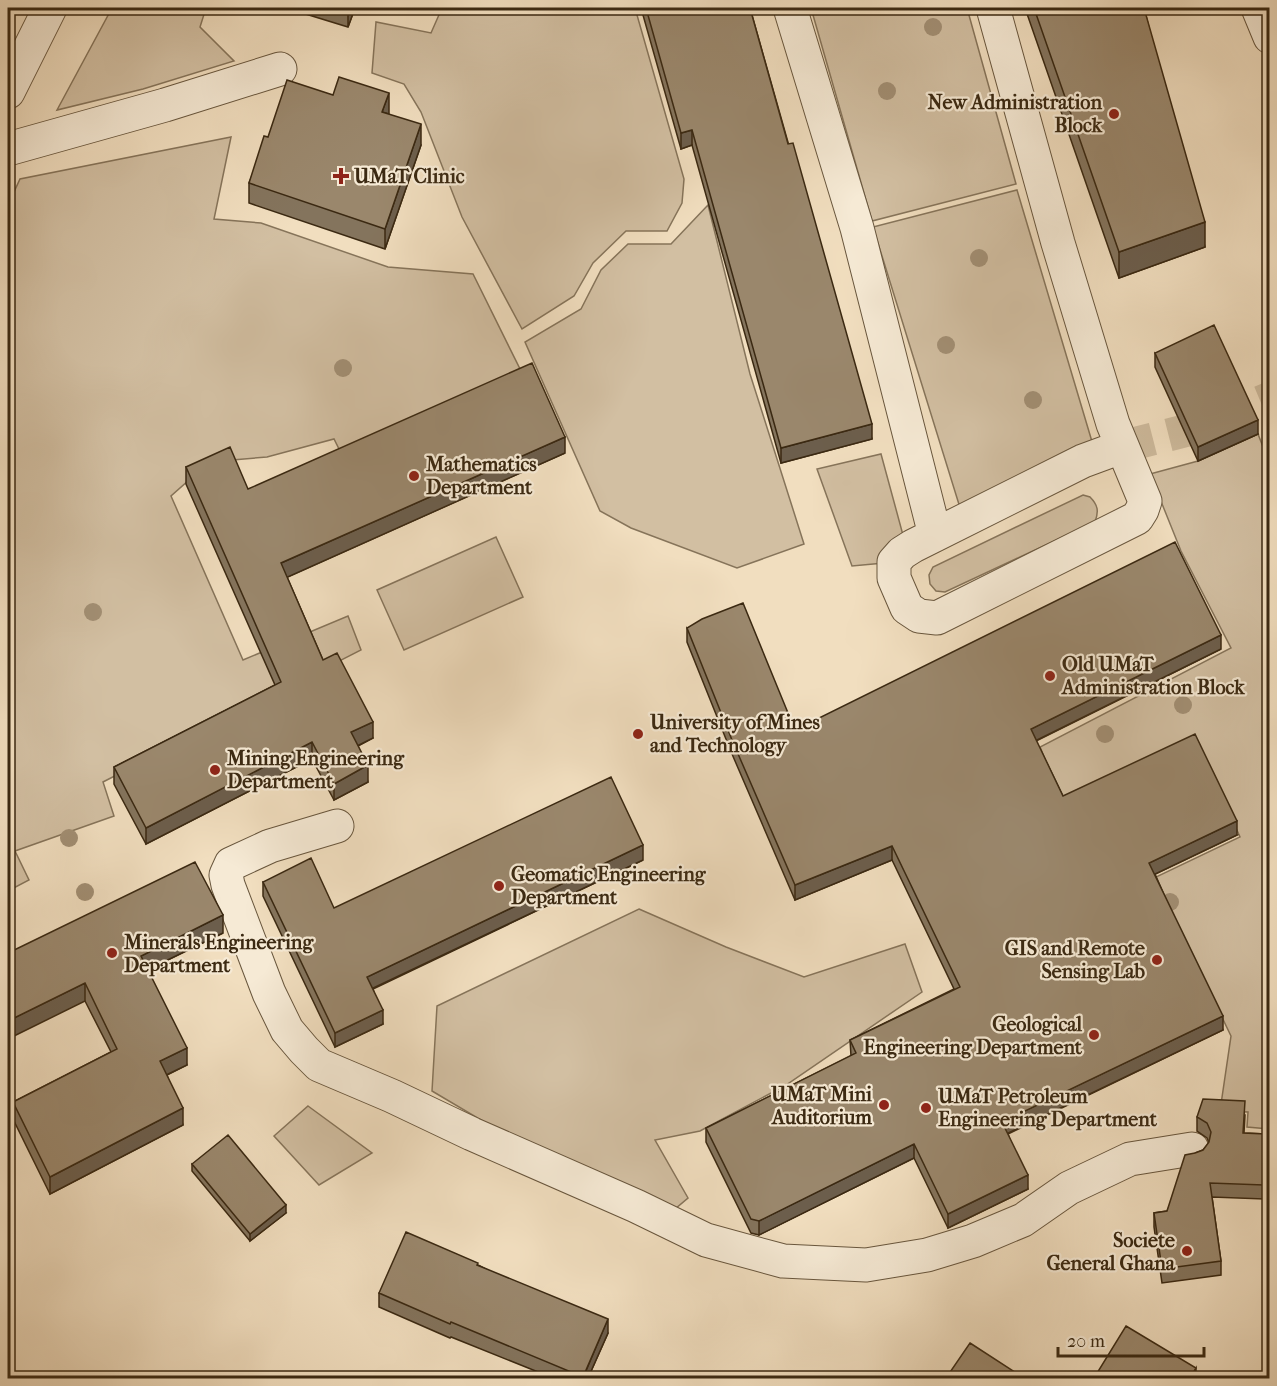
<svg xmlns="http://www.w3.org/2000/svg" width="1277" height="1386" font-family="'IM FELL French Canon',serif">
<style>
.green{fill:#d2bfa2;stroke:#86745a;stroke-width:1.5}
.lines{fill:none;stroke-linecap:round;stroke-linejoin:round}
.minor-tunnel{stroke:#cdba9c;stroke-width:33;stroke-dasharray:33 16;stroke-linecap:butt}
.minor-casing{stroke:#68563d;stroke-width:35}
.minor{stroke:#f6ead5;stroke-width:33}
.tree{fill:#a28f74}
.wall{fill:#84745d;stroke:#3b2912;stroke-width:1.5}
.shaded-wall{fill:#6c5e4c;stroke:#3b2912;stroke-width:1.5}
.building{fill:#9a876c;stroke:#3b2912;stroke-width:1.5}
.poi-dot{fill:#8f2418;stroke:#f6ead5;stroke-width:2}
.labels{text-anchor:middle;stroke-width:4.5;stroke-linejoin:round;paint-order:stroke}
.poi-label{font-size:20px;font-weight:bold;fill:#3b2912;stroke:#f6ead5;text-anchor:start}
</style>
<rect width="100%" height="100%" fill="#f1debf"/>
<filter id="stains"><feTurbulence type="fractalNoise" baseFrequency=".00333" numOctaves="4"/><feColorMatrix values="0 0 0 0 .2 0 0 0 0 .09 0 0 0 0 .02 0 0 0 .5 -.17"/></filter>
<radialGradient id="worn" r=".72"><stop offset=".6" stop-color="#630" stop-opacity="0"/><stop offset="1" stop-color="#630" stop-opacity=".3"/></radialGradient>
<path class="green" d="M 112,8 L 206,8 L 200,27 L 234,61 L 143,89 L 57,110 Z
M 442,8 L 635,8 L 684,179 L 682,203 L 667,231 L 626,231 L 593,263 L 574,296 L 522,329 L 462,217 L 421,112 L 404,84 L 372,73 L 376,22 L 431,33 Z
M 811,8 L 967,8 L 1016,184 L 872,221 Z
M 231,137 L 214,219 L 261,223 L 388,267 L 473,274 L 524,377 L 343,457 L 334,439 L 267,457 L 232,460 L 197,473 L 171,496 L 243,660 L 348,616 L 361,650 L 103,782 L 114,816 L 15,851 L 29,880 L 8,891 L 8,205 L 20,179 Z
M 1017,190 L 1093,445 L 966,527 L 873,227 Z
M 708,205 L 750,374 L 804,544 L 737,568 L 631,528 L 600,511 L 525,342 L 581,309 L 601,270 L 628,244 L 671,244 Z
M 1258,434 L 1270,465 L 1269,1129 L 1247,1127 L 1248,1112 L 1220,1111 L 1231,1036 L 1180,930 L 995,954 L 1240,837 L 1197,743 L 1063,804 L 1040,747 L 1231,648 L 1181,551 L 1150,474 L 1198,461 Z
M 881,454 L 903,535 L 884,563 L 852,566 L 817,469 Z
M 1083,495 L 1090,497 C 1098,505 1099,511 1095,522 L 945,592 L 936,591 L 930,584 L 929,575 L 933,567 Z
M 496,537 L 523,597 L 404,650 L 377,590 Z
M 639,909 L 726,947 L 804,977 L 905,944 L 922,992 L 786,1085 L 700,1131 L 655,1140 L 688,1198 L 657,1224 L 432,1091 L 437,1006 Z
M 308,1106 L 372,1153 L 319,1185 L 274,1136 Z"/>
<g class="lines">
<path class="minor-tunnel" d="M 1121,447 L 1184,431 L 1246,408 L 1270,398"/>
<g class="minor-casing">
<path id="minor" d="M 790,8 L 857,228 L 935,535
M 993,8 L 1058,243 L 1113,424 L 1145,501 L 1142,510 L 1137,518 L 937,618 L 919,616 L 907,608 L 894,578 L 894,562 L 902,553 L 913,546 L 1083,461 L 1121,447
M 1258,8 L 1270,37
M 8,92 L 50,8
M 8,149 L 165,105 L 280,69
M 337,826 L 270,846 L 231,864 L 226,875 L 228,885 L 269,993 L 287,1030 L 304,1050 L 319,1065 L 392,1096 L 472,1134 L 636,1206 L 706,1240 L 783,1261 L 866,1265 L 927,1255 L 973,1241 L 1023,1220 L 1069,1188 L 1130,1159 L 1192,1149"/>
</g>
<use href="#minor" class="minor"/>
</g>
<g class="tree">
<circle cx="933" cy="27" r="9"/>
<circle cx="887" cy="91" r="9"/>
<circle cx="979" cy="258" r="9"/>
<circle cx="946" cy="345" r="9"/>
<circle cx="343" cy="368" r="9"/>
<circle cx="1033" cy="400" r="9"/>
<circle cx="93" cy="612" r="9"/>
<circle cx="1183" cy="705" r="9"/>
<circle cx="1105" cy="734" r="9"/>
<circle cx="69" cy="838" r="9"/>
<circle cx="85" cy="892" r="9"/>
<circle cx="1170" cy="902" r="9"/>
</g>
<path class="wall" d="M 286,8 L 355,8 L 348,27 Z
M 641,8 L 750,8 L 872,439 L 781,463 L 692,145 L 681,149 Z
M 1025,8 L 1144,8 L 1205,247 L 1119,278 Z
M 388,114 L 421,145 L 385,249 L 249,203 L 249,183 L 268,137 Z
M 1155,353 L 1258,434 L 1198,461 L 1155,367 Z
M 565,453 L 287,577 L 323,660 L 373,738 L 358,746 L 368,782 L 334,800 L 312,759 L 146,844 L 114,784 L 114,767 L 275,685 L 186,484 L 186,467 L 248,489 Z
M 687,628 L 795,730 L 1221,649 L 1036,741 L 1063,796 L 1237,835 L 1155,874 L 1223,1030 L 1008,1134 L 1028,1189 L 948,1228 L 914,1158 L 759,1235 L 751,1233 L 706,1142 L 706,1128 L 851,1056 L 850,1040 L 954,989 L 892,860 L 795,900 L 732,754 L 687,642 Z
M 643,860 L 373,989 L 383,1024 L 335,1047 L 263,896 L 263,882 L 334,908 Z
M 223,933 L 147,970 L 187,1065 L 167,1075 L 183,1125 L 50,1194 L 13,1119 L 13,1102 L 111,1052 L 85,1001 L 8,953 Z
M 1245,1115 L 1244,1133 L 1266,1134 L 1264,1199 L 1212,1197 L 1221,1261 L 1221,1275 L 1162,1283 L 1154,1227 L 1154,1213 L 1167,1211 L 1195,1153 L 1203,1150 L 1209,1143 L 1207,1138 L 1197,1131 L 1197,1117 Z
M 192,1164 L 286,1213 L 250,1241 L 192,1171 Z
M 478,1265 L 608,1333 L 588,1378 L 553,1378 L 451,1337 L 450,1338 L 379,1307 L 379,1293 Z"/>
<path class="shaded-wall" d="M 348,8 L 355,8 L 348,27 Z
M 389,93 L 389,114 L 382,112 Z
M 421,124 L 421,145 L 385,249 L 385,229 Z
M 692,130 L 692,145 L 681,149 L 681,133 Z
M 1205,222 L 1205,247 L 1119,278 L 1119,252 Z
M 1258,420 L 1258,434 L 1198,461 L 1198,447 Z
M 872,424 L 872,439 L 781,463 L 781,448 Z
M 565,437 L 565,453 L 281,580 L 281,563 Z
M 1221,635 L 1221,649 L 1031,743 L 1031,729 Z
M 373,722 L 373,738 L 351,749 L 351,732 Z
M 312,742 L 312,759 L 146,844 L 146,828 Z
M 368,765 L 368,782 L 334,800 L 334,784 Z
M 1237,821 L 1237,835 L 1149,877 L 1149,863 Z
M 643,845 L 643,860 L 367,991 L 367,977 Z
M 892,846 L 892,860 L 795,900 L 795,885 Z
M 223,915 L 223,933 L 141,973 L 141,956 Z
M 85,983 L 85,1001 L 8,1039 L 8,1021 Z
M 383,1010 L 383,1024 L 335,1047 L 335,1033 Z
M 1223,1016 L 1223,1030 L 1002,1136 L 1002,1122 Z
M 187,1048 L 187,1065 L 160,1078 L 160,1061 Z
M 183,1108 L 183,1125 L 50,1194 L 50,1177 Z
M 914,1144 L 914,1158 L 759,1235 L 759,1221 Z
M 1269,1161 L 1269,1175 L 1264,1199 L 1264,1185 Z
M 1028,1175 L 1028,1189 L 948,1228 L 948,1214 Z
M 286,1205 L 286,1213 L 250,1241 L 250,1234 Z
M 608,1319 L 608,1333 L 588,1378 L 583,1378 Z
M 1196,1368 L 1196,1378 L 1190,1378 Z"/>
<path class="building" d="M 646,8 L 750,8 L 788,144 L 793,143 L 872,424 L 781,448 L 692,130 L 681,133 Z
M 1034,8 L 1144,8 L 1205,222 L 1119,252 Z
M 339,77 L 389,93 L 382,112 L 421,124 L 385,229 L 249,183 L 264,136 L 268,137 L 287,80 L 333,95 Z
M 1214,325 L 1258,420 L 1198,447 L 1155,353 Z
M 532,363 L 565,437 L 281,563 L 323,660 L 337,653 L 373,722 L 351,732 L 368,765 L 334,784 L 312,742 L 146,828 L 114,767 L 281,682 L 186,467 L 230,447 L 248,489 Z
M 1175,542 L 1221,635 L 1031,729 L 1063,796 L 1195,734 L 1237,821 L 1149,863 L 1223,1016 L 1002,1122 L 1028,1175 L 948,1214 L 914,1144 L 759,1221 L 751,1219 L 706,1128 L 856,1053 L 850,1040 L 960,987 L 892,846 L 795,885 L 732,740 L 687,628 L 702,619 L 743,603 L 795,730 Z
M 611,777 L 643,845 L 367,977 L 383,1010 L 335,1033 L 263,882 L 311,858 L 334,908 Z
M 195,862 L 223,915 L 141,956 L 187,1048 L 160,1061 L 183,1108 L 50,1177 L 13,1102 L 117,1049 L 85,983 L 8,1021 L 8,953 Z
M 1203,1099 L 1245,1101 L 1243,1133 L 1266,1134 L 1269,1145 L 1269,1161 L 1264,1185 L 1210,1183 L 1221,1261 L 1162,1269 L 1154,1213 L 1167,1211 L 1185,1155 L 1195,1153 L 1203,1150 L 1209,1142 L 1211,1132 L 1207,1123 L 1197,1117 Z
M 228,1135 L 286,1205 L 250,1234 L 192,1164 Z
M 406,1232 L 478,1263 L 477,1265 L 608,1319 L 583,1377 L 451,1322 L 450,1324 L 379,1293 Z
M 1126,1326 L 1196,1368 L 1190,1378 L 1094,1378 Z
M 970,1343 L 1024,1378 L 946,1378 Z"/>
<g class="poi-dot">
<circle cx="1114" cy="114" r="6"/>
<path d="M338 167h6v6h6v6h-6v6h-6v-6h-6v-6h6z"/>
<circle cx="414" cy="476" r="6"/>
<circle cx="1050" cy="676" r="6"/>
<circle cx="638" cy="734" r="6"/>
<circle cx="215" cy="770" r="6"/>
<circle cx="499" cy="886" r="6"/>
<circle cx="112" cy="953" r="6"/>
<circle cx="1157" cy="960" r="6"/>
<circle cx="1094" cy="1035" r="6"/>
<circle cx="884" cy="1105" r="6"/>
<circle cx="926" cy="1108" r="6"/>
<circle cx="1187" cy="1251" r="6"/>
</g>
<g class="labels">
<g class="poi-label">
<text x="1102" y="109" text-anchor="end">New Administration<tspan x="1102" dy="23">Block</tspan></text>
<text x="354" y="183">UMaT Clinic</text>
<text x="426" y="471">Mathematics<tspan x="426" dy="23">Department</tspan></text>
<text x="1062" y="671">Old UMaT<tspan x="1062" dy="23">Administration Block</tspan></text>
<text x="650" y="729">University of Mines<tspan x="650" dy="23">and Technology</tspan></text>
<text x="227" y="765">Mining Engineering<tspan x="227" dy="23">Department</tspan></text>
<text x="511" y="881">Geomatic Engineering<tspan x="511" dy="23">Department</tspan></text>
<text x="124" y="949">Minerals Engineering<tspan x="124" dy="23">Department</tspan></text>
<text x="1145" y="955" text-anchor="end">GIS and Remote<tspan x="1145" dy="23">Sensing Lab</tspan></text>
<text x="1082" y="1031" text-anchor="end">Geological<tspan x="1082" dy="23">Engineering Department</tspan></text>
<text x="872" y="1101" text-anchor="end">UMaT Mini<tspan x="872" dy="23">Auditorium</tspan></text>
<text x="938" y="1103">UMaT Petroleum<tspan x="938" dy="23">Engineering Department</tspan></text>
<text x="1175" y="1247" text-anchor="end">Societe<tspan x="1175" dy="23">General Ghana</tspan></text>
</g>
</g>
<rect width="1277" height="1386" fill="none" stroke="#f1debf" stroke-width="30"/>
<rect x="9" y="9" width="1259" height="1368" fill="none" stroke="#3b2912" stroke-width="3"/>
<rect x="15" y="15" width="1247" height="1356" fill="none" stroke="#3b2912" stroke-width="1.5"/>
<path d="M1058 1347v9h146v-9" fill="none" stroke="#3b2912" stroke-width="3"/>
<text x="1067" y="1347" font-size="18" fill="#3b2912" stroke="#f6ead5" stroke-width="4.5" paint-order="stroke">20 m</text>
<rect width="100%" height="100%" filter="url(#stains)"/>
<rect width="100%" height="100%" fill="url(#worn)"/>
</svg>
